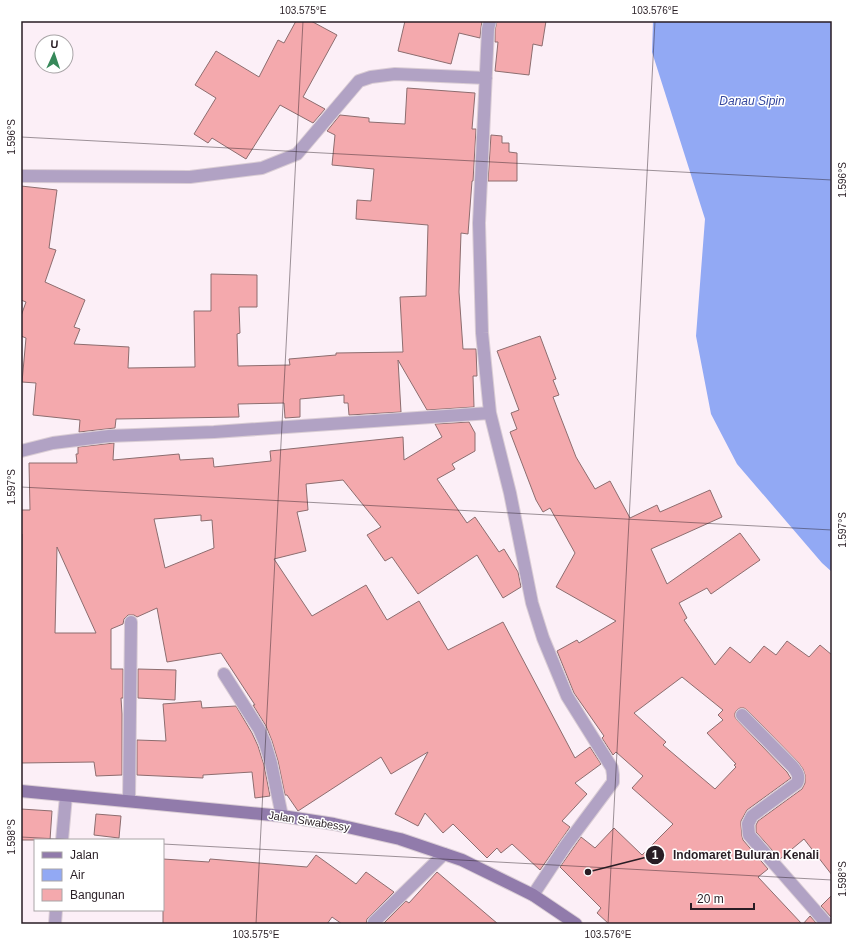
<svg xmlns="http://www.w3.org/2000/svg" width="853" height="945" font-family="Helvetica,sans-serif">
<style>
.water{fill:#92a9f4}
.building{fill:#f4a9ad;stroke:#8d6d6f;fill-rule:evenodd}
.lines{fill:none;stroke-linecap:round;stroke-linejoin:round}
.street-casing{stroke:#dacdd5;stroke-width:14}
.secondary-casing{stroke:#dacdd5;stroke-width:14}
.street{stroke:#b1a2c4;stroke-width:12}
.secondary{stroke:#917bab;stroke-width:12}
.ticks{fill:none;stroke:#281d24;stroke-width:1;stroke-opacity:0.45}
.labels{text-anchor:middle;stroke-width:3;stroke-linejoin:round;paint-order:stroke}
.street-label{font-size:11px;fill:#281d24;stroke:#fff}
.water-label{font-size:12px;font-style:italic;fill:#35489e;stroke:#fff}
.leader{fill:none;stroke:#281d24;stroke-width:1.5}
.callout-dot{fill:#281d24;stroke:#fff;stroke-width:1.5}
.mark-label{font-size:12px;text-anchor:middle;font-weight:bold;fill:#fff}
.callout-label{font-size:12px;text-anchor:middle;font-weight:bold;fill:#281d24;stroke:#fff;stroke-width:3;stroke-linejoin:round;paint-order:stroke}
.neatline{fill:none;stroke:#281d24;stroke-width:1.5}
.ticks-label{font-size:10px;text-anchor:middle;fill:#281d24}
</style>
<rect width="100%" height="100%" fill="#fceff7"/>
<path class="water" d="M 653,21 L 832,21 L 832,572 L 822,563 L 737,464 L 711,414 L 696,336 L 705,219 L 652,52 Z"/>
<path class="building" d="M 296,21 L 311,21 L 337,35 L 303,97 L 325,109 L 313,123 L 280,105 L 246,159 L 212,138 L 208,143 L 194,134 L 216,98 L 195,85 L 216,51 L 259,77 L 278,40 L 284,43 Z
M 405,21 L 482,21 L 481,28 L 480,38 L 459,33 L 451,64 L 398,51 Z
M 497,21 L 546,21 L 542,46 L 533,44 L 529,75 L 495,71 L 498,42 L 495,42 L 495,30 Z
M 407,88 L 475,93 L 472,129 L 476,129 L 473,181 L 472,181 L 468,234 L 461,233 L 459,292 L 463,349 L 476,349 L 477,376 L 473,376 L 474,407 L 427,410 L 398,360 L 401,412 L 349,415 L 348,403 L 344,403 L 344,395 L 300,399 L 300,417 L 285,418 L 284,403 L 238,404 L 239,417 L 116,419 L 115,428 L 79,432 L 80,420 L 33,415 L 36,383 L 22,382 L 26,338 L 21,336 L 21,316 L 26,302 L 21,300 L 21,186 L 57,190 L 49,248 L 56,250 L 45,282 L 85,300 L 74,327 L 80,329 L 74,344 L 129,347 L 128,368 L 195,367 L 194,311 L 211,311 L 211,274 L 257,275 L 257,307 L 239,307 L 240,333 L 237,334 L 238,366 L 290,365 L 289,359 L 336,355 L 336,353 L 403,352 L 400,297 L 426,296 L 428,225 L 356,219 L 357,200 L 371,201 L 374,169 L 332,165 L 335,135 L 327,131 L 340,115 L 369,118 L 369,122 L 405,124 Z
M 491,135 L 502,136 L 502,143 L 509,143 L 509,152 L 517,153 L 517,181 L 488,181 Z
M 540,336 L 556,379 L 553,380 L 559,395 L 553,397 L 559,413 L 576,457 L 595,489 L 610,481 L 630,518 L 657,505 L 660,512 L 710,490 L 722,517 L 651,549 L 667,584 L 740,533 L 760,560 L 711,594 L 707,588 L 679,603 L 687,618 L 684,620 L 715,665 L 730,647 L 750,663 L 764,646 L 776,655 L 787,641 L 809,657 L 820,645 L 832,655 L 832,875 L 804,839 L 780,859 L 756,832 L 756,825 L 758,821 L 802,789 L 805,783 L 805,775 L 803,769 L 798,762 L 747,710 L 744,708 L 740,708 L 737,710 L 735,713 L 735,717 L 737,720 L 787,772 L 790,777 L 791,778 L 747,810 L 741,821 L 741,825 L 742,836 L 743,840 L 768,869 L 758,877 L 802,924 L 609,924 L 597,913 L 601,908 L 560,867 L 581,837 L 595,848 L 614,828 L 642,855 L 673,824 L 632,788 L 643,776 L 616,752 L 613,755 L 602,738 L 604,736 L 574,693 L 557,651 L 577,640 L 579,643 L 616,621 L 556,587 L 575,553 L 550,508 L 543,512 L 536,500 L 510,432 L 517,429 L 511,413 L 519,410 L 497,351 ZM 682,677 L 723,710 L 718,715 L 723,720 L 707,733 L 736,764 L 734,765 L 736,767 L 715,789 L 663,745 L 666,742 L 634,713 Z
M 469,422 L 475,433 L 475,451 L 452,464 L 455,469 L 437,479 L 467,523 L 475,517 L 499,552 L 504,549 L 518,572 L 521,587 L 503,598 L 477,555 L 418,594 L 392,557 L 385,561 L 367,535 L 381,527 L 343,480 L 306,484 L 308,510 L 297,512 L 306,551 L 274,559 L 312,616 L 366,585 L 387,620 L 419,601 L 448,650 L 503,622 L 575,758 L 590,747 L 601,764 L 575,783 L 587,794 L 562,821 L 570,827 L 540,870 L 512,844 L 501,853 L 497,848 L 487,858 L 453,824 L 443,833 L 425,813 L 418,826 L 395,814 L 428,752 L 391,774 L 381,757 L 298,811 L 287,795 L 285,795 L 278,761 L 272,741 L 266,726 L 253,705 L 255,705 L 221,653 L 167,662 L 157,608 L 137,617 L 134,615 L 128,615 L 124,619 L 123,624 L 111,629 L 111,669 L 123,669 L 123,698 L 121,698 L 122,714 L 122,775 L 96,776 L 94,762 L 21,763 L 22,534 L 21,534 L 21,510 L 30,510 L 29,463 L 77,463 L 76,454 L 78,454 L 78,447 L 114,443 L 113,460 L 179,454 L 180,460 L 213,458 L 214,467 L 271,461 L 270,451 L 403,437 L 404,460 L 442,437 L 435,424 ZM 201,515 L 201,521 L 212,520 L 214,548 L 165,568 L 154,519 ZM 57,547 L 96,633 L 55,633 Z
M 138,669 L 176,670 L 175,700 L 138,698 Z
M 201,701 L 202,708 L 236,706 L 252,733 L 258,746 L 264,765 L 270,796 L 255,798 L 252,772 L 203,775 L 203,778 L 137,775 L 137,740 L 166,741 L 163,704 Z
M 21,809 L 52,811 L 50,840 L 21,840 Z
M 96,814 L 121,816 L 119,838 L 94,835 Z
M 316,855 L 356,884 L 366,872 L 394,892 L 367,919 L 366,924 L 342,924 L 332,917 L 327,924 L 163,924 L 163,859 L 209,862 L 210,859 L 307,867 Z
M 437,872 L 498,924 L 383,924 L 406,901 L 409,903 Z
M 832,895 L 832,918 L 821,906 Z
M 810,916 L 817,924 L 803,924 Z"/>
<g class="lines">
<g class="street-casing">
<path id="street" d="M 490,21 L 488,29 L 479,223 L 482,333 L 490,413 L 510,493 L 532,603 L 543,638 L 567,696 L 612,768 L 613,775 L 613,782 L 566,845 L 533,895
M 21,176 L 190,177 L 262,168 L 297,154 L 359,81 L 371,77 L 395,74 L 486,78
M 21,451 L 53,443 L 109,436 L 214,432 L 490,413
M 224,674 L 259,729 L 265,743 L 271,763 L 282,816
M 742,715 L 793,767 C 797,772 800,776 797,783 L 752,816 L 748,824 L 749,835 L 827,924
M 129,801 L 131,622
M 62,840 L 66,796
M 55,924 L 56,910
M 374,924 L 374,922 L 444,854"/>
</g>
<g class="secondary-casing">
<path id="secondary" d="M 21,791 L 282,816 L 334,824 L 400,839 L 462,860 L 533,895 L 576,924"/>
</g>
<use href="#street" class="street"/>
<use href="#secondary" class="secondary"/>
</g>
<path class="ticks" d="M 21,137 L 832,180M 21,487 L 832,530M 21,837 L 77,840M 163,844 L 832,880M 256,924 L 303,21M 608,924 L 655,21"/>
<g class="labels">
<g class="street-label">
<text transform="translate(309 821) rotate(9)" y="4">Jalan Siwabessy</text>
</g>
<g class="water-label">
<text x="752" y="105">Danau Sipin</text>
</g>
</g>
<path class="leader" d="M588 872L655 855"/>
<g class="callout-dot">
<circle cx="588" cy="872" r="4"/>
<circle cx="655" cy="855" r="10"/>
</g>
<g class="mark-label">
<text x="655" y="859">1</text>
</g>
<g class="callout-label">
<text x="746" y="859">Indomaret Buluran Kenali</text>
</g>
<rect width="853" height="945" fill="none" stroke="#ffffff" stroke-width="44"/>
<rect x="34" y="839" width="130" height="72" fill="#ffffff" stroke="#a9a5a7"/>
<rect x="42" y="852" width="20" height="6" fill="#917bab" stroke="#a9a5a7"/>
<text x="70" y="859" font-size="12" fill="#281d24">Jalan</text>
<rect x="42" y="869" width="20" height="12" fill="#92a9f4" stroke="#a9a5a7"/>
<text x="70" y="879" font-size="12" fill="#281d24">Air</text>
<rect x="42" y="889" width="20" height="12" fill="#f4a9ad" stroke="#a9a5a7"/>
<text x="70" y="899" font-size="12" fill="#281d24">Bangunan</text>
<g transform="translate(54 54) rotate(3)"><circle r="19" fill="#ffffff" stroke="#a9a5a7"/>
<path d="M0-3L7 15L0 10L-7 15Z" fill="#368859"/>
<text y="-6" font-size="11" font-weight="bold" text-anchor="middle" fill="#281d24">U</text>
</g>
<path d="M691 903v6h63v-6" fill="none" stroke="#281d24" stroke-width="2"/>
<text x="697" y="903" font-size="12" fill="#281d24" stroke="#ffffff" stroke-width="3" paint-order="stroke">20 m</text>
<rect x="22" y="22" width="809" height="901" class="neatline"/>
<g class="ticks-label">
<text x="303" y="14">103.575°E</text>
<text x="655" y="14">103.576°E</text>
<text transform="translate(11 137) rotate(-90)" y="4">1.596°S</text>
<text transform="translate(842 180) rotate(-90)" y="4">1.596°S</text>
<text transform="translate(11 487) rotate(-90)" y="4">1.597°S</text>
<text transform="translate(842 530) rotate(-90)" y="4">1.597°S</text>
<text transform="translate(11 837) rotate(-90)" y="4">1.598°S</text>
<text transform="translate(842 879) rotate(-90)" y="4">1.598°S</text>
<text x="256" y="938">103.575°E</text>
<text x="608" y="938">103.576°E</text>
</g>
</svg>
